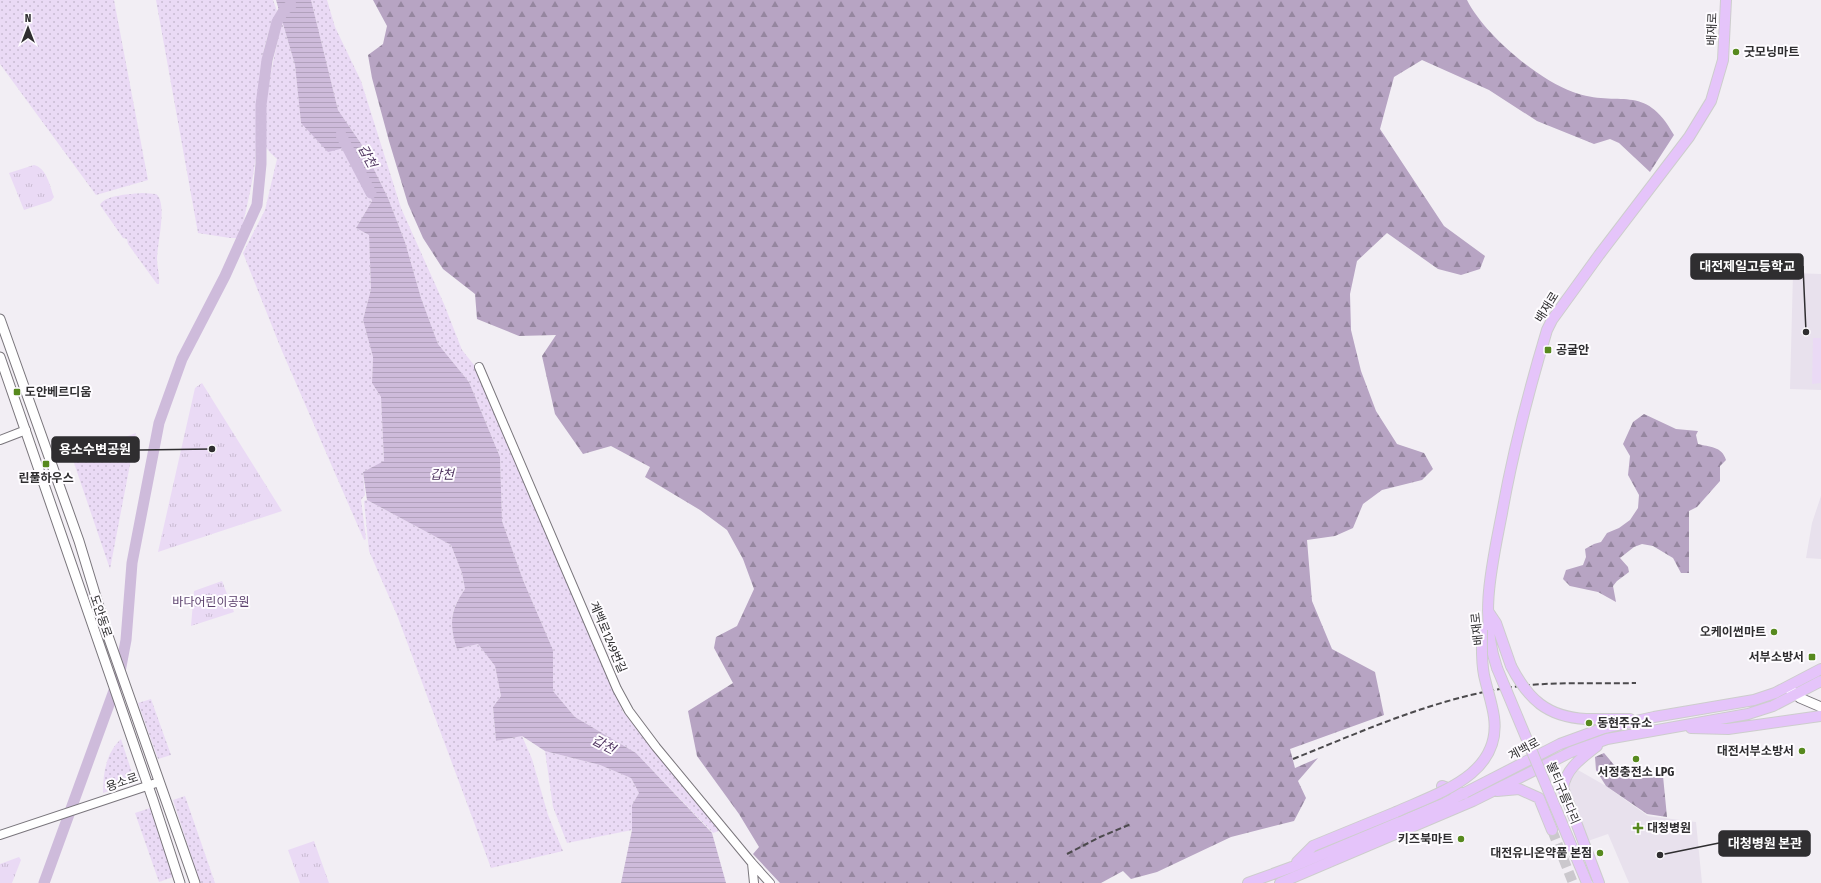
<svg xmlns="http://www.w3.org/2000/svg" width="1821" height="883" font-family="'Fira Sans Condensed','Noto Sans KR',sans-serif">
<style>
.built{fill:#e8e1ed}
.grass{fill:url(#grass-dots)}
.forest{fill:url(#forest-firs)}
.park{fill:url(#park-tufts)}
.garden{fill:#eadaf5}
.water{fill:url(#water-rules)}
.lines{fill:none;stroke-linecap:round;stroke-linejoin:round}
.river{stroke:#cebbdb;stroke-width:11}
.primary-tunnel{stroke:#cbc8cd;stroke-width:10;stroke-dasharray:10 5;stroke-linecap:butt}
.tertiary-casing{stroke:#7a767c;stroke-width:10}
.secondary-casing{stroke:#7a767c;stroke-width:11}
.primary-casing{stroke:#cdcdcd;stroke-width:12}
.tertiary{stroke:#fff;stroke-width:8}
.secondary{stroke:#fff;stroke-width:9}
.primary{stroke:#e5c4fa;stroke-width:10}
.rail{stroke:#4c4a4d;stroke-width:2;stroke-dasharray:6 3;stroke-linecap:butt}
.primary-bridge-casing{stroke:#cdcdcd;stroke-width:12;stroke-linecap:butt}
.primary-bridge{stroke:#e5c4fa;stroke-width:10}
.poi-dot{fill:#57891e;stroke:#fefcff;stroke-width:1.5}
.labels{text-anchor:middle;stroke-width:4;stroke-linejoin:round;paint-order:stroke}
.street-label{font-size:12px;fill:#2f2e30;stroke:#fefcff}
.poi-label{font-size:12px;font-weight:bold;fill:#2f2e30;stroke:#fefcff;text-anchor:start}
.park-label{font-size:12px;fill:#5a3f6b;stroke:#fefcff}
.water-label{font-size:13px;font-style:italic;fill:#4e335f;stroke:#fefcff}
.leader{fill:none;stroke:#2f2e30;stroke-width:1.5}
.callout-dot{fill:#2f2e30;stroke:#fefcff;stroke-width:1.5}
.callout{fill:#2f2e30;stroke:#2f2e30;stroke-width:1.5}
.callout-label{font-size:13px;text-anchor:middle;font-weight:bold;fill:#fff}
</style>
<defs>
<pattern id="grass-dots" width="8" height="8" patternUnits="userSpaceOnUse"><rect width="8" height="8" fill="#eadaf5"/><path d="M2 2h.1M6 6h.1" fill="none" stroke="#c9bbd2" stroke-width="1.8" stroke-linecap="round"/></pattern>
<pattern id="forest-firs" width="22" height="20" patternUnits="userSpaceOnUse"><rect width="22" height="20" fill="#b7a4c3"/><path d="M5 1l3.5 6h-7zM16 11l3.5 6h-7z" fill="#95869f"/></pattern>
<pattern id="park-tufts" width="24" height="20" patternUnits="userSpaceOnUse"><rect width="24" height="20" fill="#eadaf5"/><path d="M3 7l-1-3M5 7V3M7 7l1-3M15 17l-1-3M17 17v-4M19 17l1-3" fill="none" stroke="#c9bbd2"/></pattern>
<pattern id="water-rules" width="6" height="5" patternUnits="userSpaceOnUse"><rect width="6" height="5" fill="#cebbdb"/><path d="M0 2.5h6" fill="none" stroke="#b1a1bc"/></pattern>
</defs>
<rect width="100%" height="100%" fill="#f2eef4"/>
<path class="built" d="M 1793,273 L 1821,274 L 1821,390 L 1790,389 Z
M 1821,496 L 1821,559 L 1806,558 L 1812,523 Z
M 1578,770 L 1606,786 L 1648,816 L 1696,822 L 1702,883 L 1629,883 L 1608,834 L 1585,842 L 1567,794 L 1567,783 Z"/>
<path class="grass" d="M 0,0 L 114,0 L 148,180 L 96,195 L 0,64 Z
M 156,0 L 273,0 L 277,11 C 254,57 259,112 255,162 C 252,187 245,213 240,238 L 230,238 L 198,233 Z
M 311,0 L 327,0 L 335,27 L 361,81 L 401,208 L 444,304 L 462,350 L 478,370 L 623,712 L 719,831 L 713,833 L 636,753 L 575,717 L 553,691 L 553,650 L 523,580 L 502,521 L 500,457 L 469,382 L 438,344 L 421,298 L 405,242 L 388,198 L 362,145 L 338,110 Z
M 282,21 L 295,65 L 301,123 L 352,146 L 372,201 L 356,228 L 369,235 L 371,289 L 363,320 L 373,357 L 372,383 L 381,397 L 384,462 L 363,472 L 365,495 L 361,500 L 366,539 L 364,540 L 282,351 L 243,253 L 265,210 L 277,159 C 274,156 268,151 266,147 C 257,128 277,45 282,21 Z
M 142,193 L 156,194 C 168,203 157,244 157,259 C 157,267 160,276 159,284 L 157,284 L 128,244 L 127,239 L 123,238 L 100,205 C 104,195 132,194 142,193 Z
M 136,433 L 110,569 L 72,457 Z
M 367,500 L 451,545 L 462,573 L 465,589 C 450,609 449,625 457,649 L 478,644 L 495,666 L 501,696 L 493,707 L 496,741 L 522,736 L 532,759 L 548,815 L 563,851 L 491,868 L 397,615 L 369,551 L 364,501 Z
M 151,699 L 171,755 L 158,759 L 138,703 Z
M 121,739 L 133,776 L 129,784 L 103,793 C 103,773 106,753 121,739 Z
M 545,751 L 600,765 L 631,778 L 639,793 L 632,805 L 632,830 L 567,843 L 553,807 Z
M 185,796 L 215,883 L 200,883 L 173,800 Z
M 150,808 L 173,877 L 159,882 L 135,813 Z"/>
<path class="forest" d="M 373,0 L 1467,0 C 1484,34 1537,79 1573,92 C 1620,109 1644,81 1674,135 L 1650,172 L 1619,143 L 1610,139 L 1594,144 L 1537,121 L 1489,90 L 1422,60 L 1394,77 L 1380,129 L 1444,226 L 1485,256 L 1480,269 L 1461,275 L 1438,269 L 1387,233 L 1357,261 L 1350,294 L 1351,330 L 1361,371 L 1376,411 L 1397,444 L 1424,453 L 1433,469 L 1422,480 L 1382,490 L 1363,504 L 1353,528 L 1335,536 L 1307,540 L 1312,601 L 1332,649 L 1375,672 L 1384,715 L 1290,749 L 1295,768 L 1318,758 L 1298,781 L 1306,798 L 1294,821 L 1231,837 L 1157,872 L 1131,879 L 1123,871 L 1101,883 L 780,883 L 753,854 L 759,847 L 739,814 L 697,756 L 688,711 L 733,683 L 714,648 L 716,637 L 737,626 L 754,589 L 743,559 L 727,530 L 700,510 L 645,477 L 650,467 L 611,446 L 583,454 L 555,414 L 542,356 L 556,335 L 519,336 L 477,319 L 475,294 L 443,269 L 423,238 L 408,204 L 389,141 L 372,78 L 368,55 L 383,44 L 387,26 Z
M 1644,414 L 1676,429 L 1698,431 L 1696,435 L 1698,444 C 1709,447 1722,446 1726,460 L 1720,466 L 1720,481 L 1697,507 L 1689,511 L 1689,573 L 1681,573 L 1673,558 L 1653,546 L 1642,544 L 1634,547 L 1620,558 L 1628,567 L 1629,572 L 1617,581 L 1613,586 L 1616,602 L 1598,592 L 1570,586 L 1563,579 L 1566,570 L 1583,565 L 1586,557 L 1585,549 L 1594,544 L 1601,542 L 1607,533 L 1619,528 L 1630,520 L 1638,508 L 1639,495 L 1628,475 L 1630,456 L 1623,444 L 1633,422 Z
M 1604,753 L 1615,766 L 1630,779 L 1663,776 L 1667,817 L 1647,814 L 1606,786 L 1596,770 L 1595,757 Z"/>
<path class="park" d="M 34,165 C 47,168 50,187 54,197 L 51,201 L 24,210 L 9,173 Z
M 202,383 L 282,511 L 158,552 L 195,388 Z
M 222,581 L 234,612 L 191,626 L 194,591 Z
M 314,841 L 329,883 L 300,883 L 288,850 Z
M 19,857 L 21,860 L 12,883 L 0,883 L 0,864 Z"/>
<path class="garden" d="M 1813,338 L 1821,338 L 1821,383 L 1812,384 Z"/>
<path class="water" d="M 276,0 L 311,0 L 338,110 L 362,145 L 388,198 L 405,242 L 421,298 L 438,344 L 469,382 L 500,457 L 502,521 L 523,580 L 553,650 L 553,691 L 575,717 L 636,753 L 712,833 L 726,883 L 621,883 L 632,830 L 632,805 L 639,793 L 631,778 L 600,765 L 545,751 L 522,736 L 496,741 L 493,707 L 501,696 L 495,666 L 478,644 L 457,649 C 449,625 450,610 465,589 L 462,573 L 451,545 L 367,500 L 363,472 L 384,461 L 381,397 L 372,383 L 373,357 L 363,320 L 371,289 L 369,235 L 356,228 L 372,201 L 352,146 L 328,152 L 301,123 L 295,65 Z"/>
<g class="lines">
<path class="river" d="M 341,135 L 371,193
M 44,883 L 119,677 L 126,640 L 132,563 L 159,423 L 182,359 L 225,276 L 257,205 L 261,164 L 261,105 L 267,60 L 277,22 L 284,10 L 291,5"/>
<path class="primary-tunnel" d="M 1552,830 L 1573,883"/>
<g class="tertiary-casing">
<path id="tertiary" d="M 479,367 L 617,689 L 629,711 L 656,747 L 752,863 L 770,883
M 0,440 L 26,430
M 0,835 L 159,782
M 752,863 L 754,883"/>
</g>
<g class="secondary-casing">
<path id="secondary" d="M 0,319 L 79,541 L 107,633 L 195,883
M 0,357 L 153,800 L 180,883
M 1787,687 L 1800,698 L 1821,707"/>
</g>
<g class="primary-casing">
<path id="primary" d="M 1488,611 L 1496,623 L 1511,666
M 1497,668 C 1479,616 1492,565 1502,513 C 1513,451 1529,390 1547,330 L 1552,320 L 1599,255 L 1689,137 L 1711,101 L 1723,60 L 1726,0
M 1586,719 L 1630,719
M 1691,728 L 1728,729 L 1821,716
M 1597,746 C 1582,758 1566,768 1563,788 L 1599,883
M 1442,786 L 1464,794
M 1497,791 L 1519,789 L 1539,798 L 1552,830
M 1297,862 L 1313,846 L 1396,812
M 1248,883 L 1292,867 L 1445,803 L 1560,744 L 1604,728 L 1654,717 L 1754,700 L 1775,693 L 1821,669
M 1280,883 L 1473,801 L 1571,752 L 1607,739 L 1748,714 L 1773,706 L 1821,681"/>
</g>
<use href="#tertiary" class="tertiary"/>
<use href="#secondary" class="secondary"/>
<use href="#primary" class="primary"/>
<path class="rail" d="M 1293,759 C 1363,731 1431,700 1506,688 C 1548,681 1593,684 1636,683
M 1067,854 L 1100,837 L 1131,824"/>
<g class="primary-bridge-casing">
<path id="primary-bridge" d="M 1511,666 C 1528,699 1547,717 1586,719
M 1497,668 L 1587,883
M 1396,812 C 1438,793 1502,775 1494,717 C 1492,703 1487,689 1484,675 C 1481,660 1482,645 1482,630"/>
</g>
<use href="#primary-bridge" class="primary-bridge"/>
</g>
<g class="poi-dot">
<circle cx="1736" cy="52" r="4"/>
<rect x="1544" y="346" width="8" height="8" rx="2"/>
<rect x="13" y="388" width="8" height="8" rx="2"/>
<rect x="42" y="460" width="8" height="8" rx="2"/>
<circle cx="1774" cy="632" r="4"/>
<rect x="1808" y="653" width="8" height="8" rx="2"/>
<circle cx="1589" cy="723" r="4"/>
<circle cx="1802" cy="751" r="4"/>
<circle cx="1636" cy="759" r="4"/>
<path d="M1636 822h4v4h4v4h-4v4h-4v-4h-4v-4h4z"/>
<circle cx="1461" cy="839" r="4"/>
<circle cx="1600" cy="853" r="4"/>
</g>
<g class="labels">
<g class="street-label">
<text transform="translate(1712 29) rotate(-88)" y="4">배재로</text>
<text transform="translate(1547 307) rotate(-58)" y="4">배재로</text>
<text transform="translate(101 616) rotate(71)" y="4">도안동로</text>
<text transform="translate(1477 629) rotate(-96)" y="4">배재로</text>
<text transform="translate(608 637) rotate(67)" y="4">계백로1249번길</text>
<text transform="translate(1524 749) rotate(-28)" y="4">계백로</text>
<text transform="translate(122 782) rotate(-19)" y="4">용소로</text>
<text transform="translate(1563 793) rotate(67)" y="4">불티구름다리</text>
</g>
<g class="poi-label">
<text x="1744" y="56">굿모닝마트</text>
<text x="1556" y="354">공굴안</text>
<text x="25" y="396">도안베르디움</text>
<text x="46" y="482" text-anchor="middle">린풀하우스</text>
<text x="1766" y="636" text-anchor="end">오케이썬마트</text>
<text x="1804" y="661" text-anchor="end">서부소방서</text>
<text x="1597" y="727">동현주유소</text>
<text x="1794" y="755" text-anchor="end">대전서부소방서</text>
<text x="1636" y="776" text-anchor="middle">서정충전소 LPG</text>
<text x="1647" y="832">대청병원</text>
<text x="1453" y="843" text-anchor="end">키즈북마트</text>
<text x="1592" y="857" text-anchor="end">대전유니온약품 본점</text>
</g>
<g class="park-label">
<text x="211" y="606">바다어린이공원</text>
</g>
<g class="water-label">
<text transform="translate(368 156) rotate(62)" y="5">갑천</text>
<text x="442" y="479">갑천</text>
<text transform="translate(604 744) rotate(28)" y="5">갑천</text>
</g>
</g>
<path class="leader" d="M1806 332L1803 266M212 449L139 450M1660 855L1719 843"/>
<g class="callout-dot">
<circle cx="1806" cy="332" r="4"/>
<circle cx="212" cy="449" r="4"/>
<circle cx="1660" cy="855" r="4"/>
</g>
<g class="callout">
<rect x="1691" y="254" width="112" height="25" rx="4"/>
<rect x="52" y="437" width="87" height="25" rx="4"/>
<rect x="1719" y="831" width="91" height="25" rx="4"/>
</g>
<g class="callout-label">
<text x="1747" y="271">대전제일고등학교</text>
<text x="95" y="454">용소수변공원</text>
<text x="1765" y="848">대청병원 본관</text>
</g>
<g transform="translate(28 28)" stroke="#fefcff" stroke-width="3" paint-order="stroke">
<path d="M0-3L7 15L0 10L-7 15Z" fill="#2f2e30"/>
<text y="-6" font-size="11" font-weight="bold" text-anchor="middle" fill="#2f2e30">N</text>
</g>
</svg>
